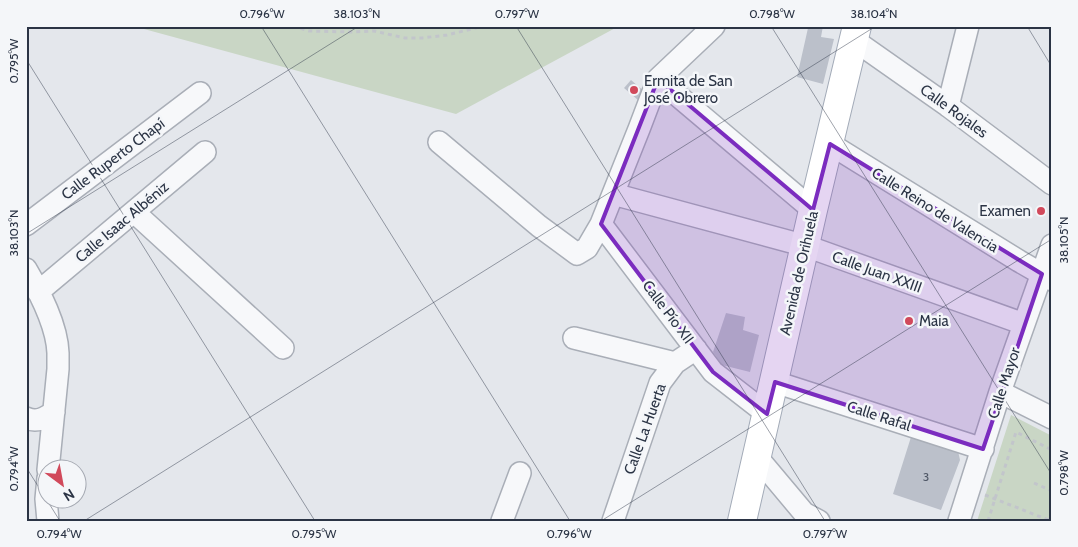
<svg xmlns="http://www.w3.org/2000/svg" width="1078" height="547" font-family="Cabin,sans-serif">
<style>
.green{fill:#c9d6c5}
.building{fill:#bbc0ca}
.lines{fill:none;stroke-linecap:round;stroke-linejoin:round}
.minor-casing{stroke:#a9aeb7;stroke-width:24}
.major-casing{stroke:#a3abb8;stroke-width:30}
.path{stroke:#c2c5cb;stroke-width:3;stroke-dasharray:4 4;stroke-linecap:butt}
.minor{stroke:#f7f8fa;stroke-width:21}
.major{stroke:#fff;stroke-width:28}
.marked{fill:#7b2cbf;fill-opacity:0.2;stroke:#7b2cbf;stroke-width:4;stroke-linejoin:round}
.ticks{fill:none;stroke:#2b3445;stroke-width:1;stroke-opacity:0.45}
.poi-dot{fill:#d1495b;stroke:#f4f6f9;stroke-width:2}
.labels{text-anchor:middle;stroke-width:5;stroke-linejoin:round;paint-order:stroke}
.number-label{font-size:12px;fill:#4f5766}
.poi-label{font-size:15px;fill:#2b3445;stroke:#f4f6f9;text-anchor:start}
.street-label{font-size:15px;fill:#2b3445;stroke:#f4f6f9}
.neatline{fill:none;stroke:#2b3445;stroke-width:2}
.ticks-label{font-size:12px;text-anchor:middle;fill:#2b3445}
</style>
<rect width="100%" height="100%" fill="#e4e7ec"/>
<path class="green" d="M 133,26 L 619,26 L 456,114 Z
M 1011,415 L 1052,436 L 1052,521 L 977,521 Z"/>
<path class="building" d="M 805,26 L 823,26 L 821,37 L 834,39 L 823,84 L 797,77 L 808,28 Z
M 631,80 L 645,92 L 638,100 L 624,88 Z
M 726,313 L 745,317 L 743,330 L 759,335 L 750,372 L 722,365 L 713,352 Z
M 911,437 L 958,451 L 960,460 L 941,510 L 893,494 Z"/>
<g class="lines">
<g class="minor-casing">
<path id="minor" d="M 714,26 L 658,79 L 639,129 L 601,224 L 713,372 L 767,414
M 854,40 L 948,106 L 1052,184
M 658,79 L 813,210
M 948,106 L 968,26
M 439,142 L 539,226 L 577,254 L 587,248 L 601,224
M 830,144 L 1019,261 L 1052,280
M 613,194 L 806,246 L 1024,324
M 134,212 L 283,348
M 26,225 L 200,93
M 26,269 C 40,293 57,325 58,353 C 58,358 58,364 58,369 L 48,470
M 38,292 L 205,152
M 574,338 L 675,363
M 775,382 L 983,449
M 1000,392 L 1052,418
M 26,418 C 37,423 45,418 54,412
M 757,457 L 804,513 L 819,521
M 48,478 L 46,499 L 48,521
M 502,521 L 520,473
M 613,521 L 660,383 L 675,363 L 696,349
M 959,521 L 1000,392 L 1052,245"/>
</g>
<g class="major-casing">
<path id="major" d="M 742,521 L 813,210 L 857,26"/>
</g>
<path class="path" d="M 293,26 L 309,31 L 350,32 L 374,31 L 405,38 L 422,38 L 447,35 L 484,26
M 1034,483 L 1052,491
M 985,495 L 1051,521
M 1049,520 L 1052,515
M 988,521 L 1016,432 L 1052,450"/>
<use href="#minor" class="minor"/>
<use href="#major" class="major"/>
</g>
<path class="marked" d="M 658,79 L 813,210 L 830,144 L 1042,274 L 983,449 L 775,382 L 767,414 L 713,372 L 601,224 Z"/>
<path class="ticks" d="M 261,26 L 570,521M 516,26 L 825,521M 771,26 L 1052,475M 1027,26 L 1052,67M 26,59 L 315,521M 26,234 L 359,26M 26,467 L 60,521M 84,521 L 876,26M 601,521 L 1052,239"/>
<g class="poi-dot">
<circle cx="634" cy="90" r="5"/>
<circle cx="1041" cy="211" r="5"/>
<circle cx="909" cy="321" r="5"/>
</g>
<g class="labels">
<g class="number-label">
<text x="926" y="481">3</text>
</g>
<g class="poi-label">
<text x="644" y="86">Ermita de San<tspan x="644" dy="17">José Obrero</tspan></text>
<text x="1031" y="216" text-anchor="end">Examen</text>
<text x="919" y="326">Maia</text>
</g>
<g class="street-label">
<text transform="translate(954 111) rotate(36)" y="5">Calle Rojales</text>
<text transform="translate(113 159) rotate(-37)" y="5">Calle Ruperto Chapí</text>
<text transform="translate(935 210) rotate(32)" y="5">Calle Reino de Valencia</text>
<text transform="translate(122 222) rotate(-40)" y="5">Calle Isaac Albéniz</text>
<text transform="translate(877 272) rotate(20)" y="5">Calle Juan XXIII</text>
<text transform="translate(799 273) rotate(-77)" y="5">Avenida de Orihuela</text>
<text transform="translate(668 312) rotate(53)" y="5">Calle Pío XII</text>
<text transform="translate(1004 383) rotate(-72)" y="5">Calle Mayor</text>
<text transform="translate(879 416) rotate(18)" y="5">Calle Rafal</text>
<text transform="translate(645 429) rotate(-70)" y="5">Calle La Huerta</text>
</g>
</g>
<rect width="1078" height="547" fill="none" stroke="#f4f6f9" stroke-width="55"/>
<g transform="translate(62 484) rotate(148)"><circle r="24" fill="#f4f6f9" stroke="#a4a8b1"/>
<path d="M0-4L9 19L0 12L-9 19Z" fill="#d1495b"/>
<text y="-8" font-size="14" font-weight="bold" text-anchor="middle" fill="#2b3445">N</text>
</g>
<rect x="28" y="28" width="1022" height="492" class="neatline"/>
<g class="ticks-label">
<text x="262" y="18">0.796°W</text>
<text x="357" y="18">38.103°N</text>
<text x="517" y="18">0.797°W</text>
<text x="772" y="18">0.798°W</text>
<text x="874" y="18">38.104°N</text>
<text transform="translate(14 61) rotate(-90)" y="4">0.795°W</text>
<text transform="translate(14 233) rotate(-90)" y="4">38.103°N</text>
<text transform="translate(1064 240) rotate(-90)" y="4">38.105°N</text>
<text transform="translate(14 469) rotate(-90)" y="4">0.794°W</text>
<text transform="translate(1064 473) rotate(-90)" y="4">0.798°W</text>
<text x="59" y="538">0.794°W</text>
<text x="314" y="538">0.795°W</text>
<text x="569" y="538">0.796°W</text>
<text x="825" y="538">0.797°W</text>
</g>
</svg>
